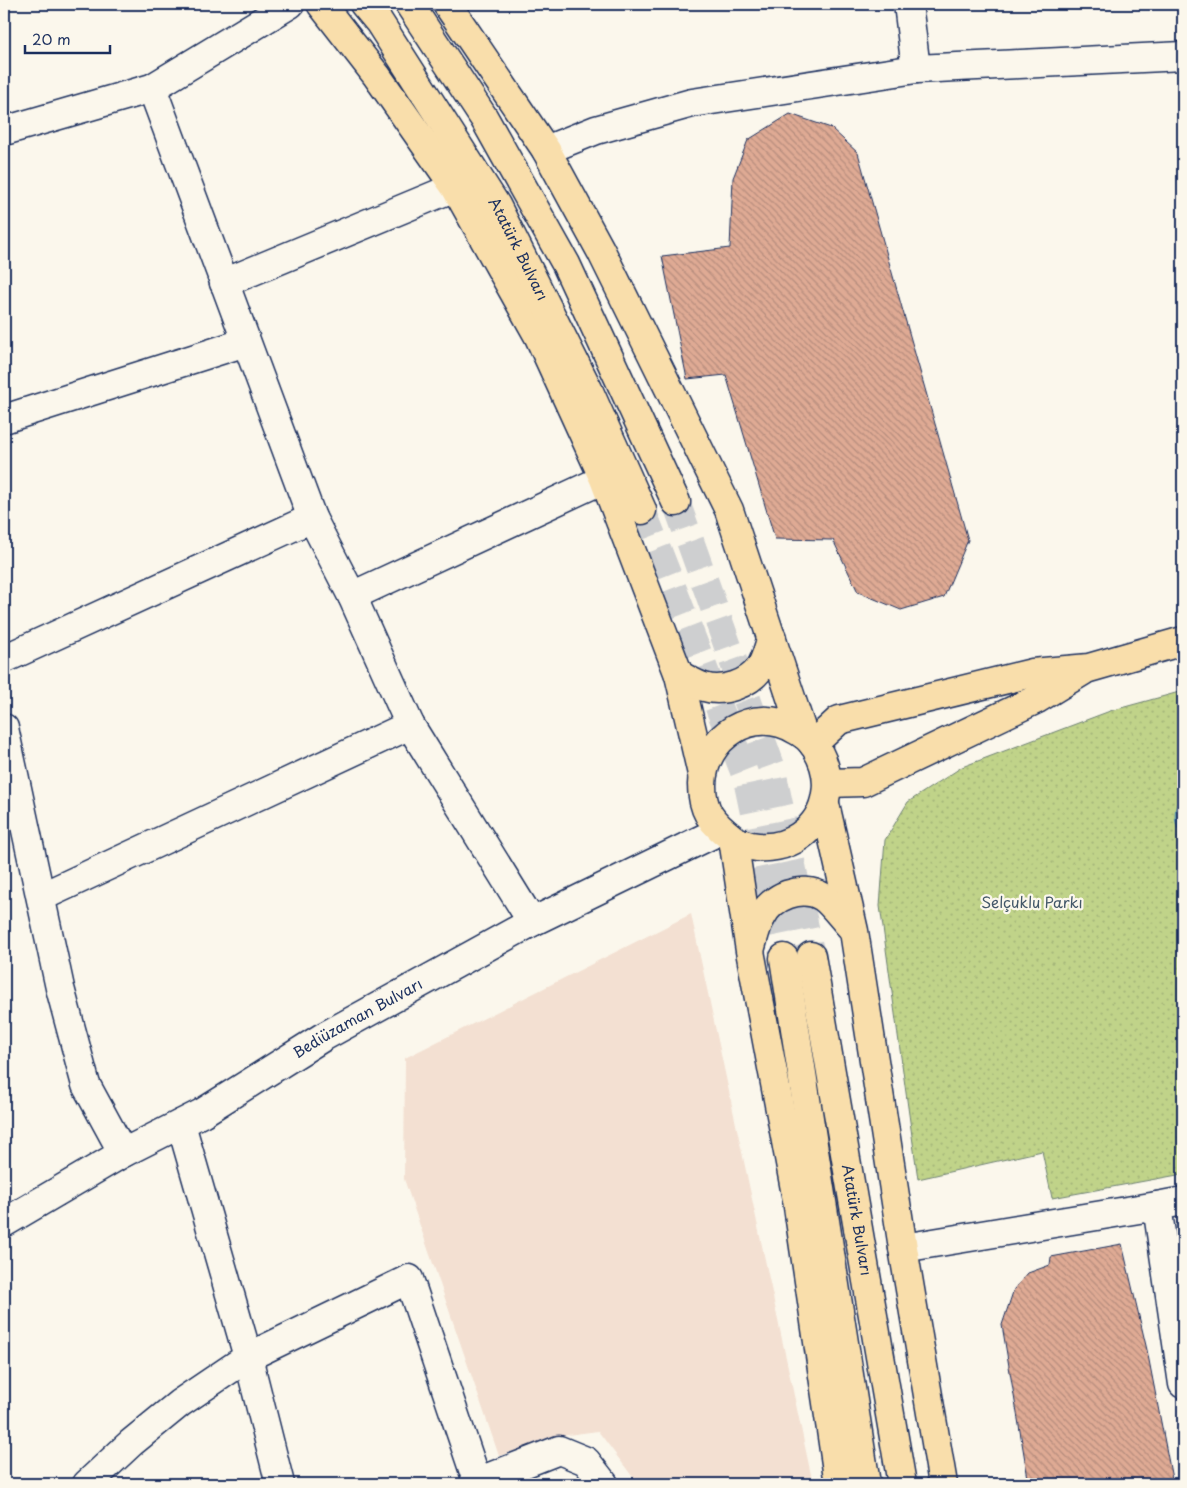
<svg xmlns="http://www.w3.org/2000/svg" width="1187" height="1488" font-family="'Playpen Sans',sans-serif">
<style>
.built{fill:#f3e0d2}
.green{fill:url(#green-dots);stroke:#6e8174}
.water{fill:url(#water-ripples);stroke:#528aa5}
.building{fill:url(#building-back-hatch);stroke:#1b2f5e}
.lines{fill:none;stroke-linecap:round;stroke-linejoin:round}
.major-tunnel{stroke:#cecfd0;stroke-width:28;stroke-dasharray:28 14;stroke-linecap:butt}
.minor-casing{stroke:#1b2f5e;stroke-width:31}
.major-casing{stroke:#1b2f5e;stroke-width:31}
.minor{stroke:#fbf7ec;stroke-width:28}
.major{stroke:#f9deab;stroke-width:28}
.labels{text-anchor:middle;stroke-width:4.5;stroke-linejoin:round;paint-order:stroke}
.street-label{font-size:15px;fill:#1b2f5e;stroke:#fbf7ec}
.park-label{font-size:15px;fill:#445869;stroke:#fbf7ec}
</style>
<defs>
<pattern id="green-dots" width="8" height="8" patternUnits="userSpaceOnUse" patternTransform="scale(1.25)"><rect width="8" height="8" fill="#c0d389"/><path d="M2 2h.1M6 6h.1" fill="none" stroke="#a4b579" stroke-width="1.8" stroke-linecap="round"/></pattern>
<pattern id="water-ripples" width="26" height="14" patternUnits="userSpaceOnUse" patternTransform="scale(1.25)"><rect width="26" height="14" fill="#77c6d4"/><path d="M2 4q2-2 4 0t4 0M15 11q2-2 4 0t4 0" fill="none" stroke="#66aab8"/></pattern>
<pattern id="building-back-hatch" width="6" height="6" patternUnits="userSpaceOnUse" patternTransform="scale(1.25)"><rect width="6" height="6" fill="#dfaa94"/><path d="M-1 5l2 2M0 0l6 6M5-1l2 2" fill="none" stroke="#b48b7c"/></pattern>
</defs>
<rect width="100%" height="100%" fill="#fbf7ec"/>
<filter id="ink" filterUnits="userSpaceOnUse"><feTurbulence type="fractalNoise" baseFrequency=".02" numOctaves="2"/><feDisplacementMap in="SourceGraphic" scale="10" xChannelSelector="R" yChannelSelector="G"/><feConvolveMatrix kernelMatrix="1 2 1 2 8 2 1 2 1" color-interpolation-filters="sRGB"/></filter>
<g filter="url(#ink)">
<path class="built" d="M 691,914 L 813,1484 L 638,1484 L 598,1431 L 560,1436 L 499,1456 L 404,1179 L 405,1058 Z"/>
<path class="green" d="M 1183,691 L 1183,1174 L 1052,1198 L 1042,1151 L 918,1179 L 880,906 L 885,840 L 908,802 L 962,767 L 1110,711 Z"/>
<path class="water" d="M 1183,789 L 1183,840 C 1172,818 1173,811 1183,789 Z"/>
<path class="building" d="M 790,114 L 831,128 L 858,153 L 968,540 L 944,597 L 901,610 L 858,592 L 833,540 L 775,539 L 726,375 L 687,379 L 662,256 L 730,248 L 733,178 L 748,140 Z
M 1122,1244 L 1147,1350 L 1173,1484 L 1029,1484 L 1002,1325 L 1014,1289 L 1028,1273 L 1050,1265 L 1051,1257 Z"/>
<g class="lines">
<path class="major-tunnel" d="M 676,502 L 771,766 L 811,956
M 642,510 L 747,779 L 784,958"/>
<g class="minor-casing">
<g id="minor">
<path d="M 908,4 L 916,69"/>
<path d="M 152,88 L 312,518 L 352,596 L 410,725 L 532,922"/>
<path d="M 4,131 L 152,88 L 290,4"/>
<path d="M 546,150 L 596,130 L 692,103 L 916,69 L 1183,56"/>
<path d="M 224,283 L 455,187"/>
<path d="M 4,419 L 246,342"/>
<path d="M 352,596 L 604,479"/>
<path d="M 4,659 L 312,518"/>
<path d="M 4,728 L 60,988 L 86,1085 L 123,1153"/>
<path d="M 41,897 L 410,725"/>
<path d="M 181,1124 L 248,1357 L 280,1484"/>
<path d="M 1157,1206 L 1183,1201"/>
<path id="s1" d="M 4,1223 L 123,1153 L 202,1113 L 323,1037 L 532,922 L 721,830"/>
<path d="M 903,1248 L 1157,1206 L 1183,1384"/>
<path d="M 477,1482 L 559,1450 L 586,1461 L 604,1484"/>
<path d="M 87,1484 L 131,1443 L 180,1403 L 248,1357 L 409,1279 L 478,1484"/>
</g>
</g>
<g class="major-casing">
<g id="major">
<path d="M 321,4 L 377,76 L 455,187 L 539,337 L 604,479 L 679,675 L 702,774"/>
<path id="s2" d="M 364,4 L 379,22 L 496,205 L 588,389 L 642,510"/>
<path d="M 409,4 L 484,118 L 566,264 L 676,502"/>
<path d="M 447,4 L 546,150 L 601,251 L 729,510 L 803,734"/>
<path d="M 679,675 C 687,679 696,685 704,687 C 723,693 749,684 760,668 C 766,660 768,647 772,638"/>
<path d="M 813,744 L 839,720 L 1032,673 L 1089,668 L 1183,641"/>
<path d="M 828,783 L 863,782 L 1037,699 L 1083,671"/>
<path d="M 825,804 L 854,931 L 903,1248 L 943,1484"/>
<path d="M 733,839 C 738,842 745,845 751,846 C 786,853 821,830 826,794 C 829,777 825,763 816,748 C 811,740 804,734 796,730 C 753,704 703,737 702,785 C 702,795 704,806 709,815 C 715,825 724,832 733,839 L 750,951 L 797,1200 L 839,1484"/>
<path d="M 751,947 C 754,937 756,926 761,918 C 771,896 802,884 823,897 C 832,903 844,920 852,928"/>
<path id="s3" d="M 811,956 L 902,1484"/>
<path d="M 784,958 L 866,1484"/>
</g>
</g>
<use href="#minor" class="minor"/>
<use href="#major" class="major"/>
</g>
</g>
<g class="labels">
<g class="street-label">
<text dy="5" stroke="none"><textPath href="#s2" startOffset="290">Atatürk Bulvarı</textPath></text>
<text dy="5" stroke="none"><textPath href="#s1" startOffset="409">Bediüzaman Bulvarı</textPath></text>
<text dy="5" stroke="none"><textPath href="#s3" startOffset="268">Atatürk Bulvarı</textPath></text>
</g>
<g class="park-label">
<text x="1032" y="908">Selçuklu Parkı</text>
</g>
</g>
<rect width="1187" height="1488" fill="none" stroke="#fbf7ec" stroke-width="20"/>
<rect x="10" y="10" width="1167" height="1468" fill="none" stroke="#1b2f5e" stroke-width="2" filter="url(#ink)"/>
<path d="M25 45v8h85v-8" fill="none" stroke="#1b2f5e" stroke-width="2.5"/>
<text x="32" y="45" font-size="15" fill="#1b2f5e" stroke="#fbf7ec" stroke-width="4" paint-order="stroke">20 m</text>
</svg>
